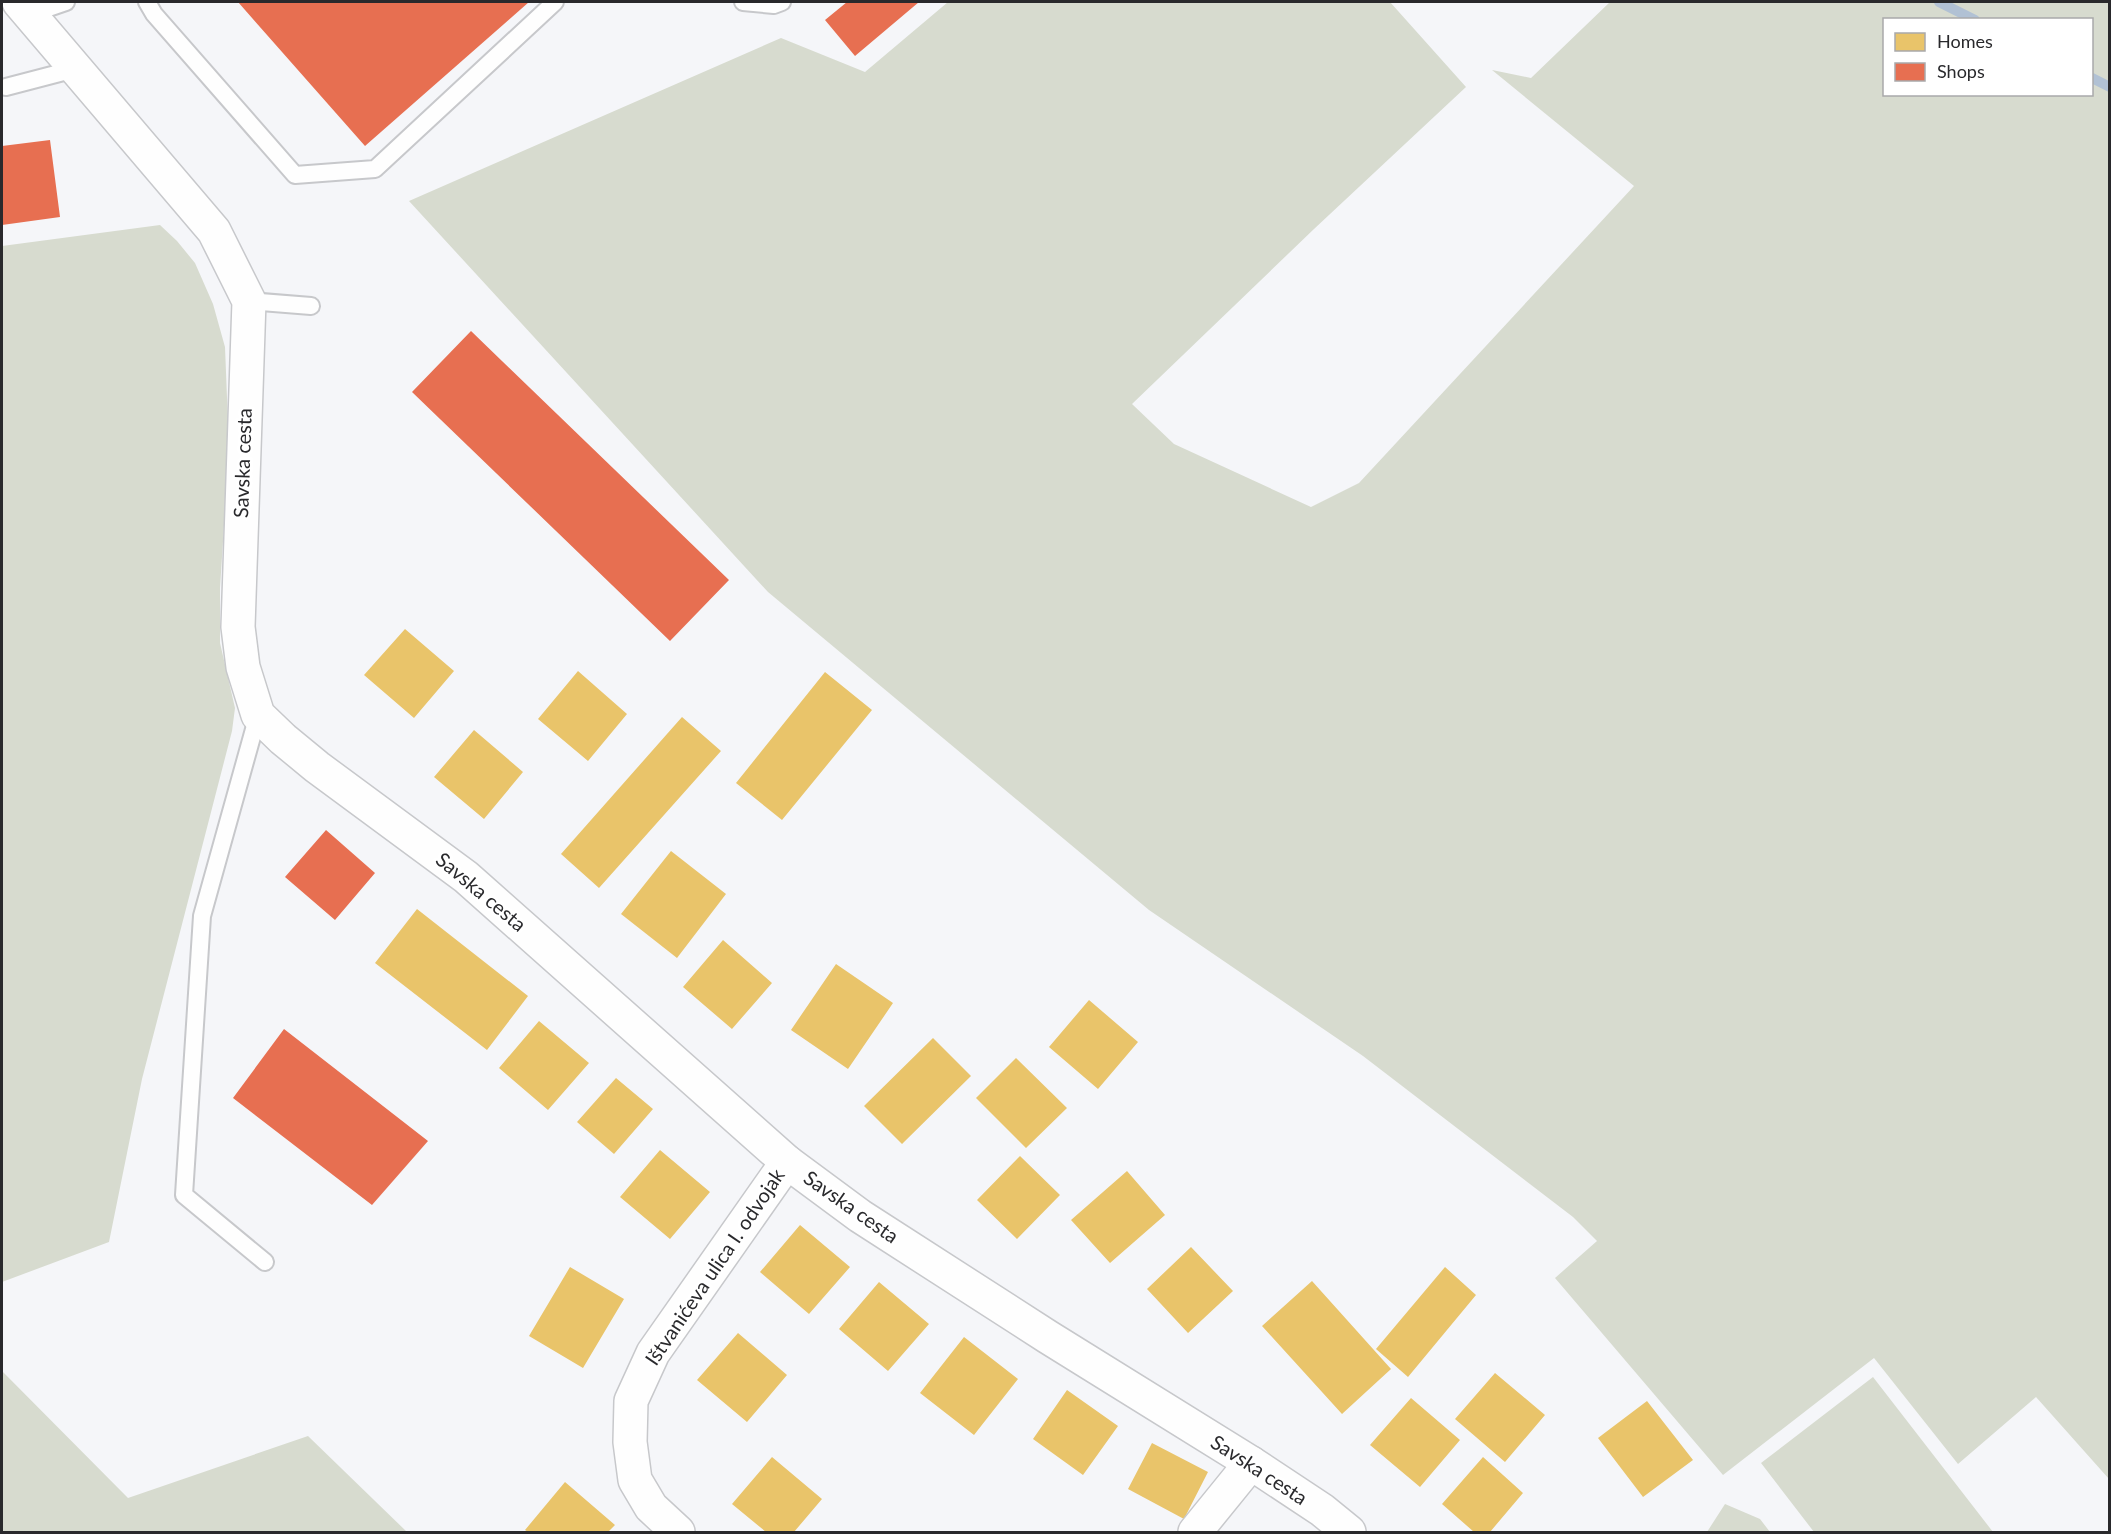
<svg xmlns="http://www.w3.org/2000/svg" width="2111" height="1534" font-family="Lato,sans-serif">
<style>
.green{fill:#d7dbcf;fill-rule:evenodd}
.homes{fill:#e9c46a}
.shops{fill:#e76f51}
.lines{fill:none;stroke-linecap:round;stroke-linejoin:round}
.stream{stroke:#b1c1d4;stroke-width:10}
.lane-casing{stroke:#c7c8cb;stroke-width:20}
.street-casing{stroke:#c7c8cb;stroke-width:36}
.secondary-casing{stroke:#c7c8cb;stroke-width:36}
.lane{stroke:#fefefe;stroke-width:16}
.street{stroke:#fefefe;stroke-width:33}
.secondary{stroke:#fefefe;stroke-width:33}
.labels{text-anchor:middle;stroke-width:6;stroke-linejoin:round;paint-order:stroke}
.street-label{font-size:20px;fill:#29292c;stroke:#fff}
</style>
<rect width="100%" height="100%" fill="#f5f6f9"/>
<path class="green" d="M 948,2 L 1390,2 L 1466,87 L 1314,229 L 1132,404 L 1174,444 L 1311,507 L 1359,483 L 1634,186 L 1492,70 L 1531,78 L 1610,2 L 2109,2 L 2109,1479 L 2036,1397 L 1958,1464 L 1874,1358 L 1723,1475 L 1555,1278 L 1597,1241 L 1573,1217 L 1363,1056 L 1149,910 L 768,592 L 409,201 L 781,38 L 865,72 ZM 1884,20 L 2092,20 L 2092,94 L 1884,94 Z
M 160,225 L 177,241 L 195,263 L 213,304 L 225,347 L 229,448 L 220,588 L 220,643 L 235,708 L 232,731 L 142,1079 L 109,1242 L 2,1282 L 2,246 Z
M 2,1371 L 128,1498 L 308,1436 L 407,1532 L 2,1532 Z
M 1873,1377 L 1993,1532 L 1814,1532 L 1761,1463 Z
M 1725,1504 L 1760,1519 L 1770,1532 L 1707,1532 Z"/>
<path class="homes" d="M 405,629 L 454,671 L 414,718 L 364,675 Z
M 578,671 L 627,714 L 588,761 L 538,719 Z
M 825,672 L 872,710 L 782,820 L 736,783 Z
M 682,717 L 721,751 L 599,888 L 561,854 Z
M 474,730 L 523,772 L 484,819 L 434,777 Z
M 671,851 L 726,894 L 677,958 L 621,914 Z
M 417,909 L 528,996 L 487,1050 L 375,963 Z
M 723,940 L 772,983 L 732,1029 L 683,987 Z
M 836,964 L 893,1003 L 848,1069 L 791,1030 Z
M 1089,1000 L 1138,1042 L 1098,1089 L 1049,1047 Z
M 539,1021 L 589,1063 L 548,1110 L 499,1068 Z
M 933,1038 L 971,1076 L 902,1144 L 864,1106 Z
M 1016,1058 L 1067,1108 L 1026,1148 L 976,1098 Z
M 616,1078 L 653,1109 L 614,1154 L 577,1122 Z
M 660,1150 L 710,1192 L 670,1239 L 620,1197 Z
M 1020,1156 L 1060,1195 L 1017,1239 L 977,1200 Z
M 1127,1171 L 1165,1215 L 1110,1263 L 1071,1220 Z
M 800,1225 L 850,1267 L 809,1314 L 760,1272 Z
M 1191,1247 L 1233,1291 L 1188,1333 L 1147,1289 Z
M 570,1267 L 624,1299 L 583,1368 L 529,1336 Z
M 1445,1267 L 1476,1295 L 1408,1377 L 1376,1349 Z
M 1312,1281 L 1391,1369 L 1342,1414 L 1262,1326 Z
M 879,1282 L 929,1324 L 888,1371 L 839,1329 Z
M 738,1333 L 787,1375 L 747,1422 L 697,1380 Z
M 964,1337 L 1018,1379 L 974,1435 L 920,1393 Z
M 1495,1373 L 1545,1415 L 1505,1462 L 1455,1419 Z
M 1067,1390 L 1118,1426 L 1083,1475 L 1033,1439 Z
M 1411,1398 L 1460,1440 L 1420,1487 L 1370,1445 Z
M 1647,1401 L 1693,1460 L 1643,1497 L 1598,1438 Z
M 1152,1443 L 1208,1472 L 1184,1519 L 1128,1489 Z
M 772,1457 L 822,1499 L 794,1532 L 766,1532 L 732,1504 Z
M 1483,1457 L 1523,1493 L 1490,1532 L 1474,1532 L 1442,1504 Z
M 565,1482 L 615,1525 L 608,1532 L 528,1532 L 525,1530 Z"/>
<path class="shops" d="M 238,2 L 529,2 L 365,146 Z
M 847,2 L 919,2 L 855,56 L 825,20 Z
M 50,140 L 60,217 L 2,225 L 2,146 Z
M 471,331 L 729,580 L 670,641 L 412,392 Z
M 326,830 L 375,873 L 335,920 L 285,877 Z
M 284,1029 L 428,1141 L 372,1205 L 233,1098 Z"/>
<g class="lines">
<path class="stream" d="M 1939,2 L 1975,20
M 2092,78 L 2110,87"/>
<g class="lane-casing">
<path id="lane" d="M 147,2 L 154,14 L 295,175 L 375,169 L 555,2
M 743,2 L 774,5 L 782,2
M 31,14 L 66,2
M 6,87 L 75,69
M 249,301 L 311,306
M 258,715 L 202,916 L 184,1195 L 265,1262"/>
</g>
<g class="street-casing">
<path id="street" d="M 678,1532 L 651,1507 L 635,1480 L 630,1442 L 631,1401 L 653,1353 L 787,1162
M 1195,1532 L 1251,1463"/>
</g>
<g class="secondary-casing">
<path id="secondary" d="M 19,2 L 214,231 L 249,301 L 238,627 L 243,667 L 258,715 L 283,739 L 317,767 L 466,877 L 787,1162 L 860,1216 L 1048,1337 L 1251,1463 L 1322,1510 L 1349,1532"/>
</g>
<use href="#lane" class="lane"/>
<use href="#street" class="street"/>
<use href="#secondary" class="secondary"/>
</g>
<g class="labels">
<g class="street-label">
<text transform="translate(243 463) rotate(-88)" y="7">Savska cesta</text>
<text transform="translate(481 892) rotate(40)" y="7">Savska cesta</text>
<text transform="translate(851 1207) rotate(35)" y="7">Savska cesta</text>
<text transform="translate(715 1267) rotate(-56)" y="7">Ištvanićeva ulica I. odvojak</text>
<text transform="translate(1259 1470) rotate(33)" y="7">Savska cesta</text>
</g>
</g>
<rect width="2111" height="1534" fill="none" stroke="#29292c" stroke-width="6"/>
<rect x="1883" y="18" width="210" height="78" fill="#ffffff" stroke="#a9a9ab" stroke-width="1.5"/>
<rect x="1895" y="33" width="30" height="18" fill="#e9c46a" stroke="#a9a9ab" stroke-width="1.5"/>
<text x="1937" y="48" font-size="18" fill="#29292c">Homes</text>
<rect x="1895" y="63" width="30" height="18" fill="#e76f51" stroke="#a9a9ab" stroke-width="1.5"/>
<text x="1937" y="78" font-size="18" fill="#29292c">Shops</text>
</svg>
